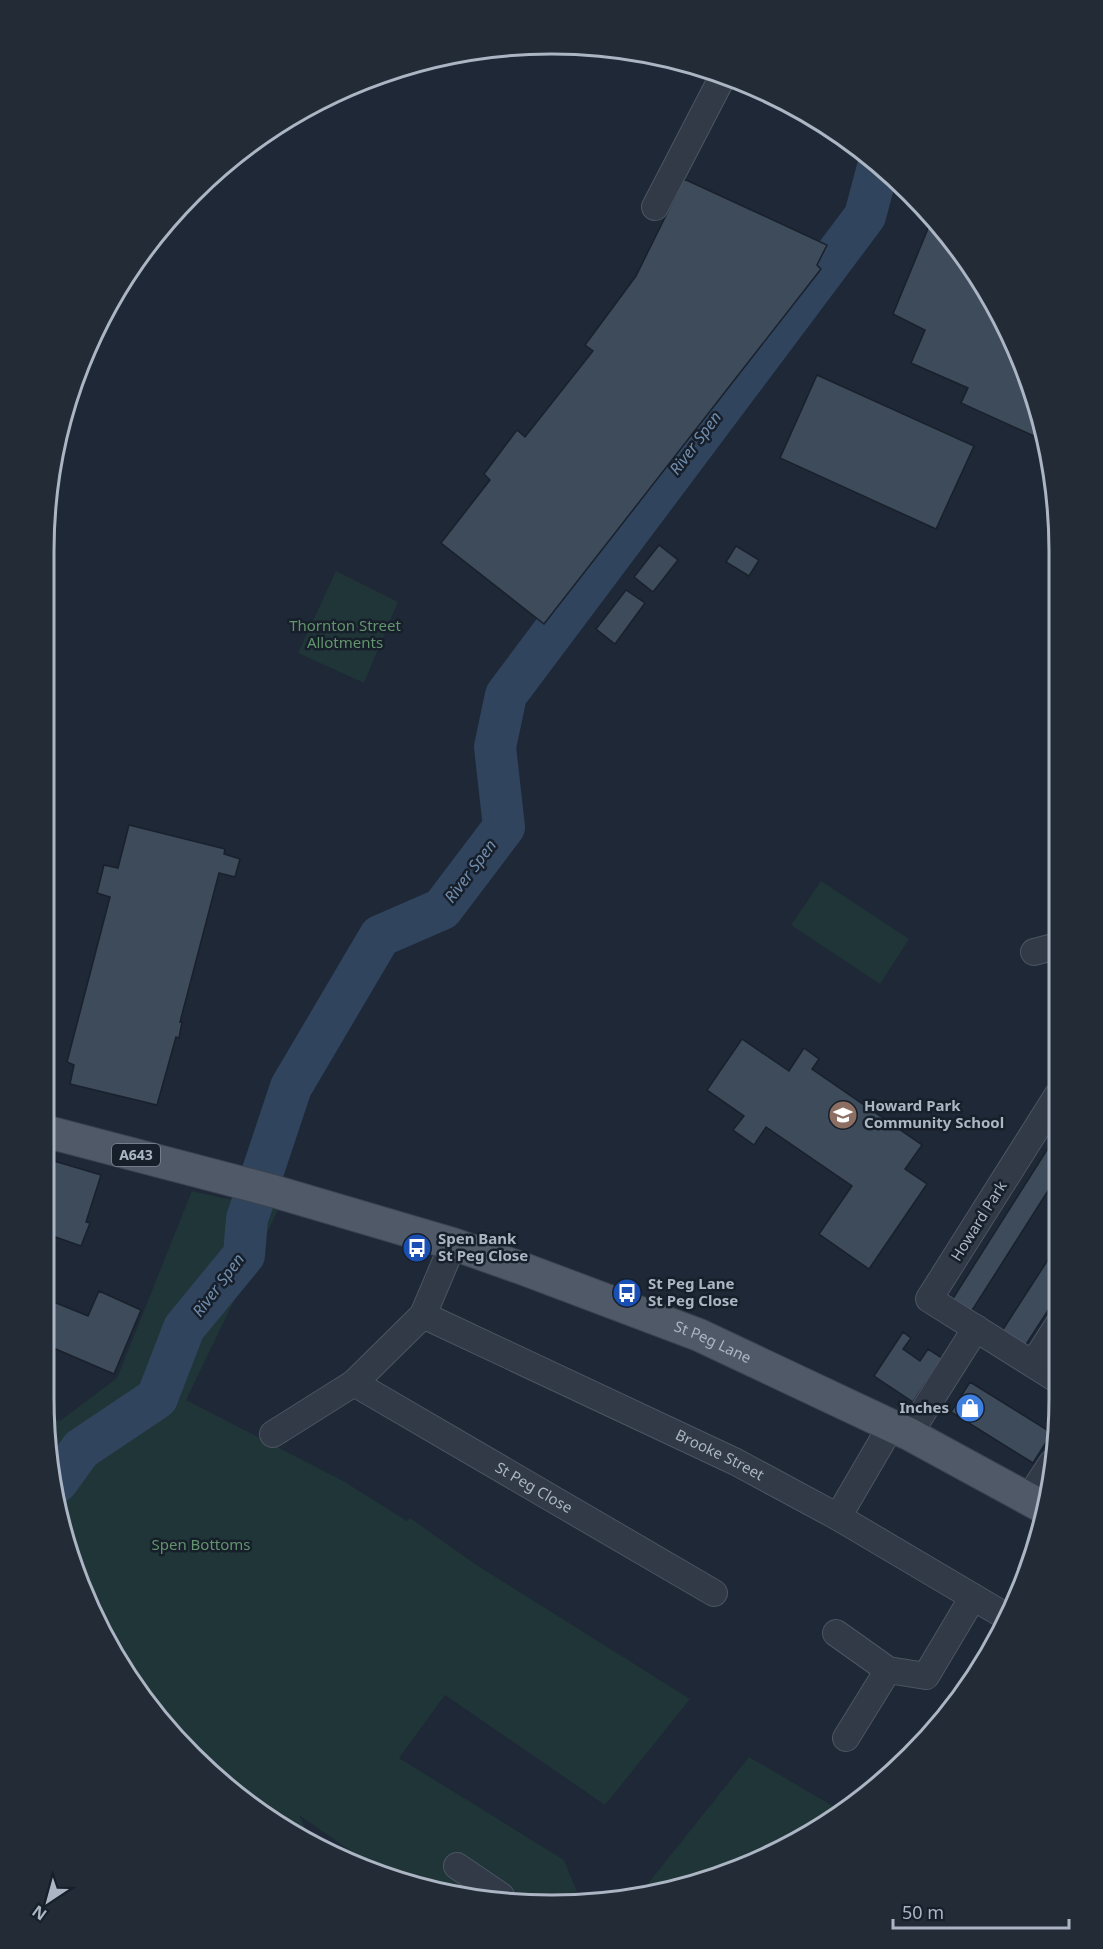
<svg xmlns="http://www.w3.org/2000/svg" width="1103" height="1949" font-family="'Noto Sans',sans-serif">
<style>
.green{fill:#203537}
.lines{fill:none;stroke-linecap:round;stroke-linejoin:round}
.river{stroke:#30445e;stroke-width:42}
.building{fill:#3e4b5b;stroke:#19212c;stroke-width:1.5}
.minor-casing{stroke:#4c5562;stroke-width:28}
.major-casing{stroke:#3b4350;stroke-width:34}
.minor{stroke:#313a46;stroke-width:26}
.major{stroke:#4f5967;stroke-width:32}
.labels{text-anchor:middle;stroke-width:5;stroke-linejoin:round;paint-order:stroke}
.shield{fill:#171f2a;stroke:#7f8896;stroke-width:1.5}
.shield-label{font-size:14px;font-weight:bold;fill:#abb5c4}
.park-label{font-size:15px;fill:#62946d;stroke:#171f2a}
.poi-label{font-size:15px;font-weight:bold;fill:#abb5c4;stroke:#171f2a;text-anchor:start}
.street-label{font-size:15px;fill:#abb5c4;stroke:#171f2a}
.water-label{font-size:16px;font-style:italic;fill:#718dae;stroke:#171f2a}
.rim{fill:none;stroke:#abb5c4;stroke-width:3}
</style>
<rect width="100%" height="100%" fill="#1e2836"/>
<path class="green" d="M 336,571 L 398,602 L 364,683 L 298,653 Z
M 821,881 L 909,939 L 880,984 L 791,925 Z
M 192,1191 L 278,1210 L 186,1400 L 343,1481 L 407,1521 L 410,1518 L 475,1564 L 690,1699 L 605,1805 L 445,1695 L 399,1758 L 564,1860 L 582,1904 L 420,1888 L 375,1868 L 299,1815 L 310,1838 L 269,1820 L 148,1706 L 70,1560 L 46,1415 L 60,1421 L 117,1378 Z
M 749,1757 L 838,1809 L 746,1867 L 642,1891 Z"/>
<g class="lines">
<path class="river" d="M 57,1482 L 81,1449 L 157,1398 L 184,1328 L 244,1255 L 247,1219 L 291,1087 L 380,936 L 442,909 L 504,827 L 495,747 L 506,695 L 865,216 L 878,167"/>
</g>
<path class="building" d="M 684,179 L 827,245 L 817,265 L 821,269 L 544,624 L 441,543 L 490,480 L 484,474 L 517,430 L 525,437 L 593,351 L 585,345 L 636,276 Z
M 930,216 L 974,270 L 1032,388 L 1045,441 L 961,403 L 968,388 L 911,363 L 925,330 L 893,314 L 927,231 Z
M 817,375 L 974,446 L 936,529 L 780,458 Z
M 659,545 L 678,560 L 653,592 L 634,577 Z
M 736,546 L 759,560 L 749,576 L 726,562 Z
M 626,590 L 645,603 L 615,644 L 596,629 Z
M 129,825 L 225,849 L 224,854 L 240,859 L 235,877 L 219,873 L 180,1022 L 182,1022 L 179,1038 L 176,1037 L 157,1105 L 70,1084 L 74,1065 L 67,1062 L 110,897 L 97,893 L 104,865 L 118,868 Z
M 742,1039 L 789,1071 L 804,1048 L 819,1059 L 812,1069 L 922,1145 L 905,1169 L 927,1184 L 869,1269 L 819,1234 L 852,1186 L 766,1127 L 754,1145 L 733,1130 L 744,1116 L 707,1090 Z
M 1057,1134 L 1058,1175 L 971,1312 L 952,1300 Z
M 44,1158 L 101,1175 L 86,1222 L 90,1223 L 81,1246 L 44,1233 Z
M 1053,1252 L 1058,1255 L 1058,1295 L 1025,1346 L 1002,1331 Z
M 99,1291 L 141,1310 L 114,1374 L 44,1344 L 44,1298 L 88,1316 Z
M 903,1332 L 911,1338 L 903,1349 L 920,1361 L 928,1349 L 942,1358 L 913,1402 L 874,1376 Z
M 970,1382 L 1052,1433 L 1033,1463 L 951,1412 Z"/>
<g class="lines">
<g class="minor-casing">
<g id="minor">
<path d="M 655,207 L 724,74"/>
<path d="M 1034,952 L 1057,946"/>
<path d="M 1057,1096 L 929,1299 L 1058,1380"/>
<path id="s1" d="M 453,1244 L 423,1315 L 354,1383 L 714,1593"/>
<path id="s2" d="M 423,1315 L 736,1462 L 838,1517 L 1007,1617"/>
<path d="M 1033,1364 L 1058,1325"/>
<path d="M 273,1434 L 354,1383"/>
<path d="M 909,1434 L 976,1328"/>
<path d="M 1029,1498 L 1052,1463"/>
<path d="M 838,1517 L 891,1426"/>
<path d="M 836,1633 L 888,1670 L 926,1676 L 973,1597"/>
<path d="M 846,1738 L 888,1670"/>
<path d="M 457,1866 L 501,1896"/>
</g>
</g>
<g class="major-casing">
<g id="major">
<path id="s3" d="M 44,1131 L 273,1191 L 453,1244 L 521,1268 L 699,1335 L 909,1434 L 1043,1507"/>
</g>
</g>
<use href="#minor" class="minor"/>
<use href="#major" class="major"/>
</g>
<defs>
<g id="school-disc" transform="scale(1.5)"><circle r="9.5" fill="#8d6e63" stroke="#171f2a"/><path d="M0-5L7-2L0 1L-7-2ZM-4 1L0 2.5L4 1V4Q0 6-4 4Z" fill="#fff"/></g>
<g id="bus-disc" transform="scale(1.5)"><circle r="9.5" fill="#1a4fb4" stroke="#171f2a"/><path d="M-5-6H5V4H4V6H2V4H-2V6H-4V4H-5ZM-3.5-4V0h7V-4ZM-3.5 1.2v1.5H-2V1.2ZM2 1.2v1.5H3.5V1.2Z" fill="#fff"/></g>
<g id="shop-disc" transform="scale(1.5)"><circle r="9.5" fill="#3f7fe0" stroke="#171f2a"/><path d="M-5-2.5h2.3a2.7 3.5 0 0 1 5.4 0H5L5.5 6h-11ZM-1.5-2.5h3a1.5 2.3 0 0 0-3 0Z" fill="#fff"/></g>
</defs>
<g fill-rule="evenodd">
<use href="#school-disc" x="843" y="1115"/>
<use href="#bus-disc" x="417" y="1248"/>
<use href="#bus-disc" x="627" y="1293"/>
<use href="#shop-disc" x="970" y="1408"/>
</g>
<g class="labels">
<rect class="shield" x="112" y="1144" width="48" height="22" rx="4.5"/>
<g class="shield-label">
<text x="136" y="1160">A643</text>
</g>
<g class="park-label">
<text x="345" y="631">Thornton Street<tspan x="345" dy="17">Allotments</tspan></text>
<text x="201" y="1550">Spen Bottoms</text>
</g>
<g class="poi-label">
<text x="864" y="1111">Howard Park<tspan x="864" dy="17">Community School</tspan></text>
<text x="438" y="1244">Spen Bank<tspan x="438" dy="17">St Peg Close</tspan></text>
<text x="648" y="1289">St Peg Lane<tspan x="648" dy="17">St Peg Close</tspan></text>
<text x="949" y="1413" text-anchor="end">Inches</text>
</g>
<g class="street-label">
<text transform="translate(979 1221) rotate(-58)" y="5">Howard Park</text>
<text dy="5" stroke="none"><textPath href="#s3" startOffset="702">St Peg Lane</textPath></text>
<text dy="5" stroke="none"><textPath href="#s2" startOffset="328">Brooke Street</textPath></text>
<text dy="5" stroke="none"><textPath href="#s1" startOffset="382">St Peg Close</textPath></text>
</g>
<g class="water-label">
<text transform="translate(695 443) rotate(-53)" y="6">River Spen</text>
<text transform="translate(470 871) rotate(-53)" y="6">River Spen</text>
<text transform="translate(218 1285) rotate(-53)" y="6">River Spen</text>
</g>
</g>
<path d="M0 0H1103V1949H0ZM551 54H552A497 497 0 0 1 1049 551V1398A497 497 0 0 1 552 1895H551A497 497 0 0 1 54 1398V551A497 497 0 0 1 551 54Z" fill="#232b36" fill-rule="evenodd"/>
<path class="rim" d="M551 54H552A497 497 0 0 1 1049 551V1398A497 497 0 0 1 552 1895H551A497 497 0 0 1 54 1398V551A497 497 0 0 1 551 54Z"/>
<g transform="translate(48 1901) rotate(216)" stroke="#171f2a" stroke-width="4.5" paint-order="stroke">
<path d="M0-4.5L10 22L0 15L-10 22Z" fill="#abb5c4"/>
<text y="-9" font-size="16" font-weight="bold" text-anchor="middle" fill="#abb5c4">N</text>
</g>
<path d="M893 1919v9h176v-9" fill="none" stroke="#abb5c4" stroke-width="3"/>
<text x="902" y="1919" font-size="18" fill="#abb5c4" stroke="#171f2a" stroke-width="4.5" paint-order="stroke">50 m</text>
</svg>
